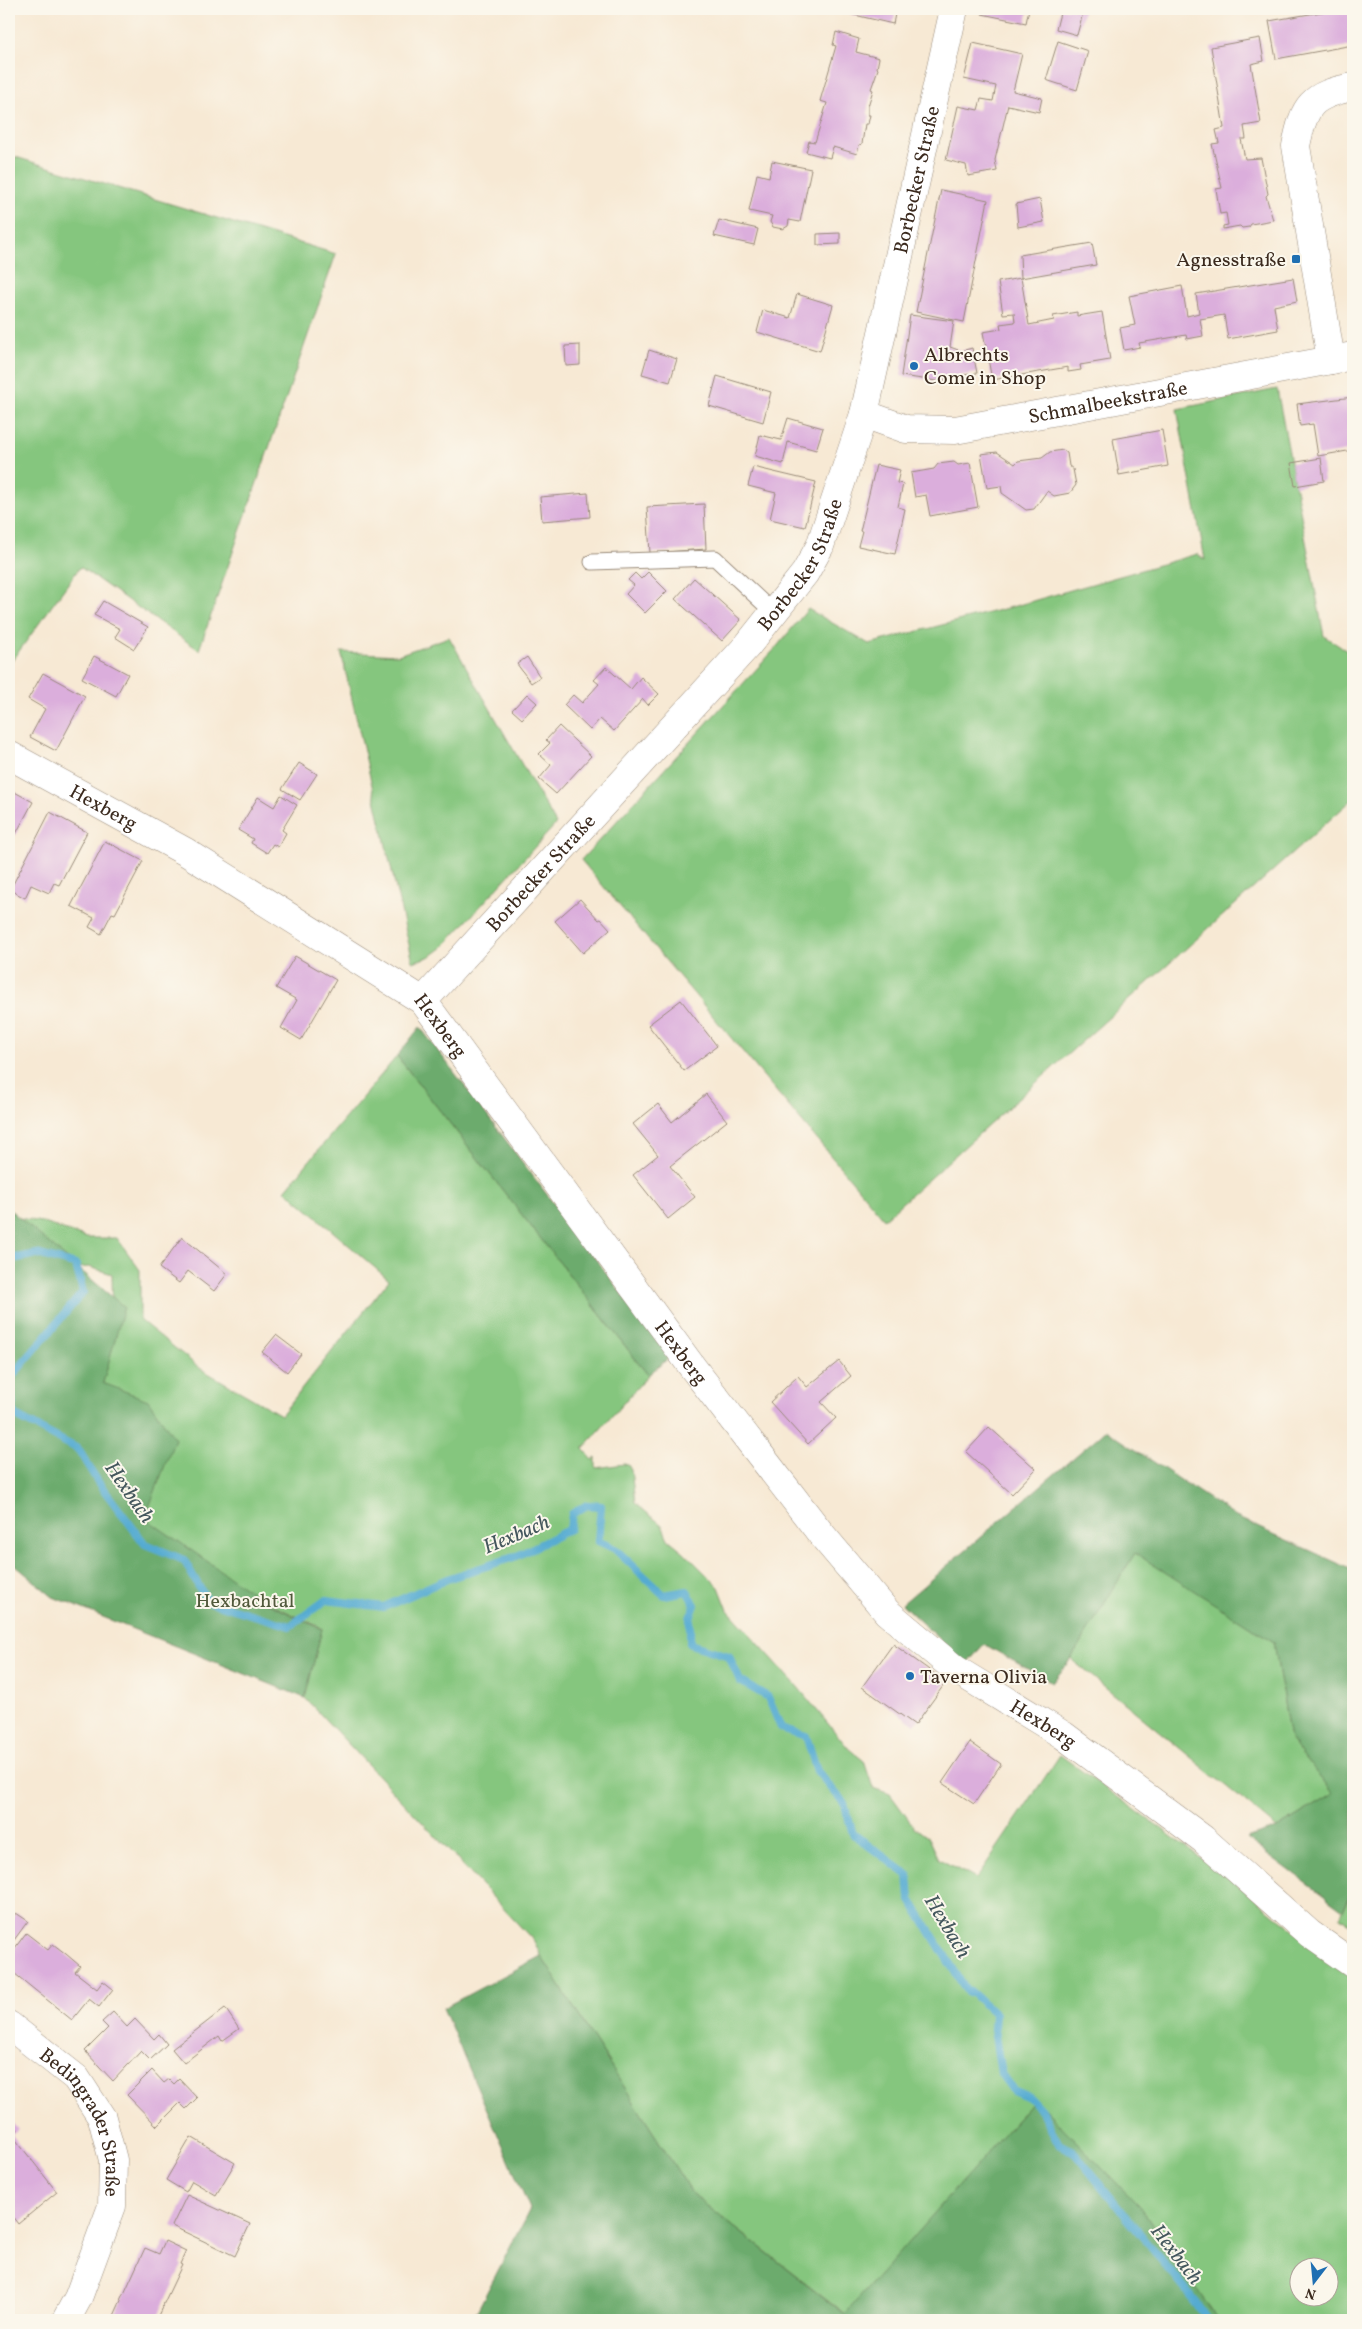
<svg xmlns="http://www.w3.org/2000/svg" width="1362" height="2329" font-family="Vollkorn,serif">
<style>
.green{fill:#85c67e;stroke:#60784e;fill-rule:evenodd}
.forest{fill:#6cab6d;stroke:#546a46}
.lines{fill:none;stroke-linecap:round;stroke-linejoin:round}
.stream{stroke:#55abd1;stroke-width:8}
.building{fill:#dbaedc}
.service-casing{stroke:#998a79;stroke-width:17}
.minor-casing{stroke:#998a79;stroke-width:29}
.service{stroke:#fff;stroke-width:15}
.minor{stroke:#fff;stroke-width:28}
.poi-dot{fill:#1f6fb2;stroke:#fbf7ec;stroke-width:2}
.labels{text-anchor:middle;stroke-width:4;stroke-linejoin:round;paint-order:stroke}
.street-label{font-size:20px;fill:#3b2a1e;stroke:#fbf7ec}
.poi-label{font-size:20px;fill:#3b2a1e;stroke:#fbf7ec;text-anchor:start}
.park-label{font-size:20px;fill:#51593b;stroke:#fbf7ec}
.water-label{font-size:21px;font-style:italic;fill:#44575d;stroke:#fbf7ec}
</style>
<rect width="100%" height="100%" fill="#fbf7ec"/>
<filter id="ink" filterUnits="userSpaceOnUse"><feTurbulence type="fractalNoise" baseFrequency=".02" numOctaves="2"/><feDisplacementMap in="SourceGraphic" scale="10" xChannelSelector="R" yChannelSelector="G"/><feConvolveMatrix kernelMatrix="1 2 1 2 8 2 1 2 1" color-interpolation-filters="sRGB"/></filter>
<filter id="wash" filterUnits="userSpaceOnUse"><feTurbulence type="fractalNoise" baseFrequency=".0096" numOctaves="4" result="noise"/><feDisplacementMap in="SourceGraphic" scale="20" xChannelSelector="R" yChannelSelector="G"/><feGaussianBlur stdDeviation="1.12" result="paint"/><feColorMatrix in="noise" values="0 0 0 0 0 0 0 0 0 0 0 0 0 0 0 0 0 1.4 0 .05"/><feComposite in="paint" operator="in"/></filter>
<g filter="url(#wash)">
<rect width="100%" height="100%" fill="#f7e9d4"/>
<path class="green" d="M 9,155 L 336,254 L 199,650 L 80,567 L 9,665 Z
M 1277,389 L 1324,636 L 1353,655 L 1353,799 L 884,1219 L 581,860 L 774,650 L 808,609 L 869,644 L 1015,606 L 1197,554 L 1205,560 L 1177,409 Z
M 449,637 L 556,824 L 443,947 L 431,956 L 413,962 L 341,652 L 398,655 Z
M 397,1056 L 648,1375 L 583,1449 L 593,1460 L 596,1458 L 596,1468 L 624,1464 L 628,1465 L 631,1470 L 635,1503 L 662,1525 L 668,1539 L 684,1552 L 719,1587 L 728,1610 L 797,1686 L 849,1749 L 864,1761 L 873,1788 L 890,1794 L 914,1827 L 929,1838 L 939,1859 L 976,1879 L 1060,1755 L 1234,1882 L 1353,1977 L 1353,2320 L 1207,2320 L 1035,2099 L 846,2314 L 693,2195 L 541,1956 L 534,1941 L 305,1698 L 322,1628 L 148,1547 L 98,1390 L 113,1330 L 112,1274 L 89,1267 L 76,1268 L 9,1216 L 41,1222 L 87,1238 L 117,1238 L 140,1270 L 140,1320 L 201,1369 L 281,1415 L 389,1280 L 285,1190 ZM 1300,2266 L 1330,2266 L 1330,2296 L 1300,2296 Z
M 1135,1552 L 1274,1642 L 1290,1739 L 1333,1794 L 1277,1828 L 1071,1659 Z
M 1353,1888 L 1353,1927 L 1340,1918 Z"/>
<path class="forest" d="M 420,1027 L 670,1357 L 648,1375 L 397,1056 Z
M 9,1209 L 124,1307 L 103,1383 L 148,1400 L 175,1439 L 145,1518 L 267,1603 L 322,1629 L 305,1698 L 53,1597 L 9,1560 Z
M 1106,1430 L 1236,1517 L 1353,1570 L 1353,1888 L 1343,1910 L 1246,1838 L 1277,1828 L 1333,1794 L 1290,1739 L 1274,1642 L 1135,1553 L 1071,1659 L 1052,1683 L 984,1644 L 966,1665 L 902,1604 Z
M 541,1956 L 693,2195 L 845,2314 L 1035,2099 L 1140,2207 L 1218,2320 L 466,2320 L 477,2311 L 530,2209 L 443,2008 Z"/>
<g class="lines">
<path class="stream" d="M 9,1256 L 18,1258 L 37,1254 L 76,1265 L 83,1292 L 9,1380 L 14,1415 L 78,1449 L 98,1482 L 145,1544 L 184,1560 L 207,1601 L 290,1626 L 326,1600 L 384,1607 L 447,1579 L 517,1556 L 570,1529 L 572,1514 L 587,1505 L 601,1506 L 598,1541 L 615,1549 L 664,1595 L 687,1591 L 695,1605 L 690,1618 L 690,1644 L 729,1656 L 740,1681 L 768,1697 L 781,1728 L 806,1736 L 817,1771 L 844,1803 L 853,1834 L 908,1875 L 910,1899 L 968,1993 L 970,1991 L 995,2014 L 994,2029 L 1001,2074 L 1013,2090 L 1029,2097 L 1041,2110 L 1059,2144 L 1073,2151 L 1197,2304 L 1207,2320"/>
</g>
<g id="blocks">
<path class="building" d="M 847,9 L 896,9 L 893,24 L 846,13 Z
M 983,9 L 1029,9 L 1026,23 L 982,14 Z
M 1061,9 L 1084,9 L 1077,35 L 1056,29 Z
M 1339,9 L 1353,9 L 1353,45 L 1276,59 L 1269,21 Z
M 836,32 L 859,39 L 856,52 L 879,58 L 877,68 L 878,69 L 871,89 L 873,90 L 868,106 L 868,115 L 870,115 L 868,124 L 865,124 L 862,144 L 859,145 L 857,154 L 833,147 L 830,158 L 806,152 L 809,141 L 815,142 L 827,103 L 820,101 L 836,46 L 833,45 Z
M 1260,38 L 1264,61 L 1251,64 L 1261,123 L 1244,126 L 1246,139 L 1241,139 L 1245,159 L 1261,158 L 1268,194 L 1266,196 L 1273,220 L 1251,224 L 1249,227 L 1242,228 L 1240,226 L 1223,229 L 1223,226 L 1228,225 L 1226,213 L 1220,214 L 1216,189 L 1222,188 L 1212,144 L 1219,143 L 1216,130 L 1224,128 L 1211,47 Z
M 1058,41 L 1088,51 L 1077,90 L 1046,80 Z
M 973,43 L 1022,54 L 1013,91 L 1042,98 L 1039,112 L 1008,105 L 995,160 L 997,171 L 968,176 L 966,165 L 946,160 L 958,106 L 978,110 L 981,99 L 993,101 L 996,86 L 964,79 Z
M 772,161 L 811,169 L 800,222 L 789,220 L 788,226 L 783,229 L 773,227 L 770,222 L 772,216 L 749,211 L 757,174 L 769,177 Z
M 941,190 L 988,200 L 964,322 L 916,312 Z
M 1040,199 L 1044,222 L 1018,227 L 1016,204 Z
M 719,220 L 758,229 L 754,245 L 714,236 Z
M 840,233 L 840,244 L 817,245 L 817,234 Z
M 1092,243 L 1096,265 L 1021,278 L 1029,325 L 1054,320 L 1053,316 L 1077,312 L 1077,316 L 1102,312 L 1110,360 L 1080,365 L 1081,370 L 1068,372 L 1068,367 L 992,380 L 983,332 L 1001,329 L 1000,324 L 1015,322 L 1014,313 L 1003,314 L 998,282 L 1021,278 L 1020,255 Z
M 1293,278 L 1297,301 L 1274,306 L 1278,330 L 1228,339 L 1224,315 L 1200,319 L 1203,336 L 1187,339 L 1186,335 L 1163,339 L 1139,343 L 1140,347 L 1124,350 L 1120,328 L 1135,325 L 1129,296 L 1182,286 L 1187,316 L 1199,313 L 1196,294 Z
M 797,294 L 833,305 L 820,351 L 757,332 L 763,310 L 790,318 Z
M 910,315 L 954,321 L 950,347 L 961,351 L 972,348 L 977,373 L 945,378 L 944,382 L 901,376 Z
M 580,345 L 580,365 L 566,366 L 565,346 Z
M 649,350 L 677,359 L 670,382 L 642,374 Z
M 717,376 L 771,392 L 763,422 L 709,406 Z
M 1353,397 L 1353,450 L 1318,456 L 1313,424 L 1300,426 L 1297,404 Z
M 788,418 L 823,428 L 816,450 L 788,442 L 783,464 L 755,456 L 760,435 L 781,440 Z
M 1162,430 L 1168,466 L 1119,475 L 1113,439 Z
M 1063,450 L 1067,453 L 1069,466 L 1073,469 L 1076,485 L 1070,493 L 1054,496 L 1047,491 L 1034,509 L 1026,510 L 1002,493 L 1001,486 L 987,488 L 981,454 L 997,452 L 1015,464 L 1018,461 L 1042,458 L 1050,452 Z
M 1321,458 L 1324,481 L 1295,486 L 1291,463 Z
M 954,462 L 958,465 L 970,463 L 978,507 L 930,516 L 926,495 L 915,497 L 911,473 L 934,469 L 938,464 Z
M 876,465 L 900,470 L 897,483 L 903,484 L 898,507 L 905,509 L 895,554 L 858,546 L 862,531 L 860,531 Z
M 753,467 L 816,482 L 805,527 L 770,519 L 776,493 L 748,486 Z
M 588,493 L 590,517 L 542,521 L 540,497 Z
M 704,504 L 706,549 L 650,553 L 647,507 Z
M 648,572 L 667,591 L 645,613 L 626,594 L 634,585 L 628,580 L 635,573 L 641,579 Z
M 694,578 L 741,620 L 722,641 L 675,599 Z
M 103,601 L 148,627 L 134,649 L 115,637 L 120,629 L 94,615 Z
M 94,656 L 128,674 L 116,696 L 82,678 Z
M 527,657 L 540,677 L 531,683 L 517,664 Z
M 606,667 L 631,689 L 641,677 L 659,694 L 648,705 L 643,699 L 614,731 L 600,719 L 590,730 L 564,705 L 573,695 L 582,703 L 599,684 L 594,680 Z
M 43,673 L 85,696 L 56,751 L 30,737 L 45,709 L 28,699 Z
M 527,694 L 537,703 L 522,719 L 512,710 Z
M 559,726 L 591,756 L 556,794 L 539,779 L 551,765 L 539,754 L 550,743 L 546,740 Z
M 299,763 L 317,774 L 300,800 L 282,789 Z
M 9,789 L 33,802 L 11,843 L 9,842 Z
M 281,795 L 297,805 L 282,830 L 286,833 L 278,847 L 273,844 L 267,853 L 251,843 L 253,839 L 238,830 L 258,797 L 274,807 Z
M 50,812 L 87,832 L 59,885 L 54,883 L 49,893 L 31,885 L 25,898 L 10,890 Z
M 105,841 L 143,861 L 115,914 L 112,913 L 101,934 L 89,927 L 94,918 L 71,906 Z
M 580,899 L 599,920 L 601,919 L 610,929 L 583,953 L 555,921 Z
M 295,956 L 336,980 L 301,1040 L 281,1028 L 297,1000 L 276,988 Z
M 681,1000 L 717,1046 L 684,1071 L 648,1025 Z
M 706,1094 L 727,1121 L 670,1166 L 695,1197 L 668,1219 L 633,1175 L 658,1155 L 633,1124 L 658,1104 L 672,1122 Z
M 182,1237 L 227,1274 L 214,1291 L 188,1271 L 179,1283 L 159,1268 Z
M 276,1335 L 301,1354 L 287,1372 L 262,1352 Z
M 839,1361 L 851,1376 L 821,1402 L 836,1418 L 808,1444 L 770,1402 L 798,1376 L 807,1387 Z
M 989,1427 L 1036,1469 L 1012,1494 L 966,1452 Z
M 893,1644 L 946,1682 L 915,1725 L 862,1687 Z
M 970,1742 L 1001,1764 L 974,1804 L 942,1783 Z
M 16,1913 L 28,1921 L 14,1940 L 9,1936 L 9,1922 Z
M 26,1933 L 48,1950 L 53,1944 L 66,1954 L 80,1966 L 75,1972 L 97,1989 L 103,1981 L 113,1989 L 99,2007 L 89,1999 L 72,2020 L 9,1969 L 9,1956 Z
M 225,2008 L 239,2029 L 222,2041 L 219,2036 L 184,2063 L 172,2049 Z
M 113,2012 L 127,2027 L 135,2019 L 154,2039 L 159,2034 L 167,2044 L 150,2060 L 141,2051 L 113,2081 L 85,2051 L 108,2028 L 102,2022 Z
M 152,2070 L 164,2083 L 169,2079 L 174,2084 L 179,2079 L 197,2098 L 186,2109 L 180,2103 L 157,2126 L 127,2095 Z
M 9,2119 L 18,2130 L 12,2135 L 57,2192 L 18,2224 L 9,2212 Z
M 191,2137 L 235,2163 L 216,2195 L 192,2181 L 186,2192 L 166,2180 Z
M 187,2195 L 250,2224 L 235,2256 L 172,2226 Z
M 165,2241 L 186,2251 L 180,2264 L 182,2265 L 156,2320 L 112,2320 L 145,2248 L 159,2254 Z"/>
</g>
</g>
<g filter="url(#ink)">
<use href="#blocks" fill-opacity="0" stroke="#998a79" stroke-width="1"/>
<g class="lines">
<g class="service-casing">
<path id="service" d="M 592,562 L 715,558 L 775,614"/>
</g>
<g class="minor-casing">
<g id="minor">
<path d="M 1331,360 L 1296,146 C 1304,105 1311,95 1353,87"/>
<path id="s1" d="M 864,414 L 906,429 L 955,430 L 1353,356"/>
<path id="s2" d="M 9,755 L 186,852 L 423,1001 L 693,1368 L 822,1535 L 887,1612 L 955,1669 L 1063,1735 L 1203,1839 L 1310,1934 L 1353,1964"/>
<path id="s3" d="M 423,1001 L 747,646 L 805,573 L 820,546 L 864,414 L 954,9"/>
<path id="s4" d="M 9,2025 L 76,2078 L 102,2118 L 113,2160 L 112,2206 L 78,2298 L 66,2320"/>
</g>
</g>
<use href="#service" class="service"/>
<use href="#minor" class="minor"/>
</g>
</g>
<g class="poi-dot">
<rect x="1291" y="254" width="10" height="10" rx="2.5"/>
<circle cx="914" cy="366" r="5"/>
<circle cx="910" cy="1676" r="5"/>
</g>
<g class="labels">
<g class="street-label">
<text dy="7" stroke="none"><textPath href="#s3" startOffset="984">Borbecker Straße</textPath></text>
<text dy="7" stroke="none"><textPath href="#s1" startOffset="249">Schmalbeekstraße</textPath></text>
<text dy="7" stroke="none"><textPath href="#s3" startOffset="579">Borbecker Straße</textPath></text>
<text dy="7" stroke="none"><textPath href="#s2" startOffset="108">Hexberg</textPath></text>
<text dy="7" stroke="none"><textPath href="#s3" startOffset="174">Borbecker Straße</textPath></text>
<text dy="7" stroke="none"><textPath href="#s2" startOffset="512">Hexberg</textPath></text>
<text dy="7" stroke="none"><textPath href="#s2" startOffset="918">Hexberg</textPath></text>
<text dy="7" stroke="none"><textPath href="#s2" startOffset="1442">Hexberg</textPath></text>
<text dy="7" stroke="none"><textPath href="#s4" startOffset="128">Bedingrader Straße</textPath></text>
</g>
<g class="poi-label">
<text x="1286" y="266" text-anchor="end">Agnesstraße</text>
<text x="924" y="361">Albrechts<tspan x="924" dy="23">Come in Shop</tspan></text>
<text x="920" y="1683">Taverna Olivia</text>
</g>
<g class="park-label">
<text x="245" y="1607">Hexbachtal</text>
</g>
<g class="water-label">
<text transform="translate(130 1492) rotate(55)" y="7">Hexbach</text>
<text transform="translate(516 1534) rotate(-23)" y="7">Hexbach</text>
<text transform="translate(948 1926) rotate(59)" y="7">Hexbach</text>
<text transform="translate(1177 2254) rotate(52)" y="7">Hexbach</text>
</g>
</g>
<rect width="1362" height="2329" fill="none" stroke="#fbf7ec" stroke-width="30"/>
<g transform="translate(1314 2282) rotate(196)"><circle r="24" fill="#fbf7ec" stroke="#aea59a"/>
<path d="M0-4L9 19L0 12L-9 19Z" fill="#1f6fb2"/>
<text y="-8" font-size="14" font-weight="bold" text-anchor="middle" fill="#3b2a1e">N</text>
</g>
</svg>
